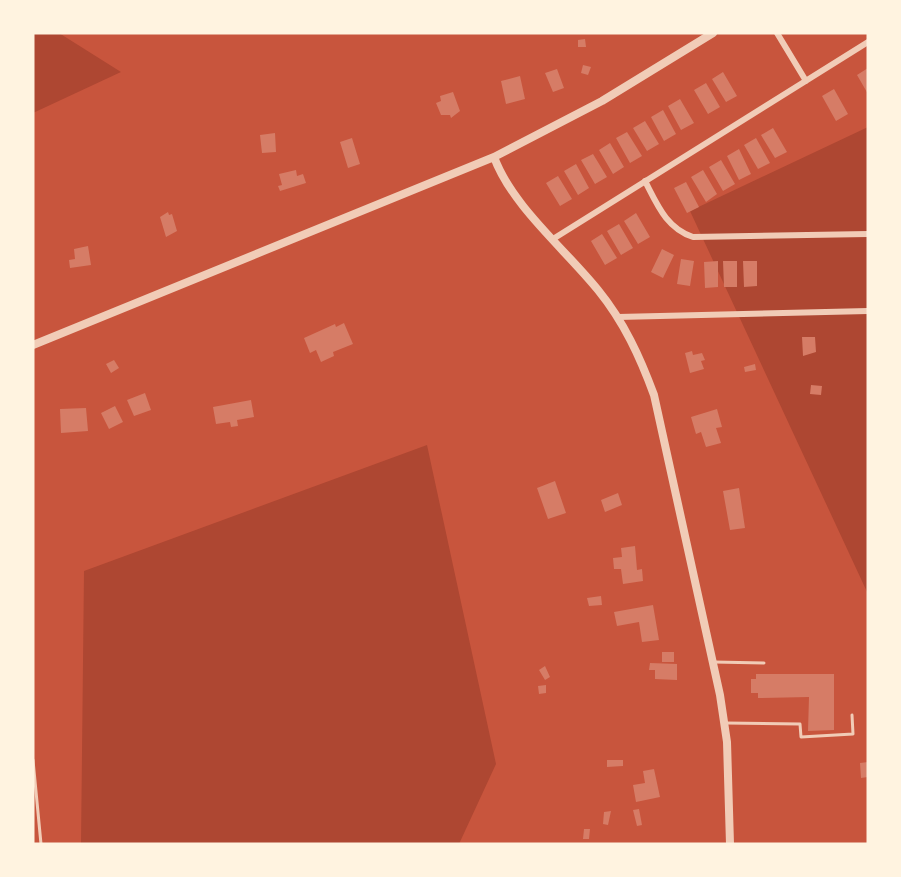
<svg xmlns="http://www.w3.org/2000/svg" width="901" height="877" font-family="Figtree,sans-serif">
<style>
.green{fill:#ae4732}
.building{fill:#d67c66}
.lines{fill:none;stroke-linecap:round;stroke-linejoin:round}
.service{stroke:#f1ccb7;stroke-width:3}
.minor{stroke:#f1ccb7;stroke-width:6}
.tertiary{stroke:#f1ccb7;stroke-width:8}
</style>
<rect width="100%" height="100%" fill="#c8553d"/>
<path class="green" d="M 33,33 L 59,33 L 121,72 L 33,113 Z
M 868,127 L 868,594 L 690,211 Z
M 427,445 L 496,764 L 459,844 L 81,844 L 84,571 Z"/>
<path class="building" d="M 585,39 L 586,47 L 578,47 L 578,40 Z
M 583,65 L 591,67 L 588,75 L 581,73 Z
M 868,68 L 868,94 L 857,75 Z
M 557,69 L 564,88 L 553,92 L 545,73 Z
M 723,72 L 737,96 L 726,102 L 712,79 Z
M 520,76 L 525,99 L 506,104 L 501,81 Z
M 706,83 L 720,107 L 708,114 L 694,90 Z
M 834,89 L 848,114 L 836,121 L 822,96 Z
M 453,92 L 460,111 L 451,118 L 450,115 L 441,115 L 436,103 L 441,101 L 440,96 Z
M 680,99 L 694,123 L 681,130 L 668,106 Z
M 663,110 L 676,134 L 664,141 L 651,117 Z
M 645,121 L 659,144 L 647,151 L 633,128 Z
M 773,128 L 787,152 L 775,158 L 761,135 Z
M 627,132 L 642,156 L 630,163 L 616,138 Z
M 275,133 L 276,152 L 262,153 L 260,135 Z
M 352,138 L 360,164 L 348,168 L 340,142 Z
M 756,138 L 770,163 L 758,169 L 744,145 Z
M 610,143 L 624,167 L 613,174 L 599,150 Z
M 739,149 L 751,174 L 739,180 L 727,156 Z
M 593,154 L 607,177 L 595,184 L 581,160 Z
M 721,160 L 735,184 L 723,191 L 709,167 Z
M 576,164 L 589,188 L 578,195 L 564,171 Z
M 296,170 L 297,176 L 303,174 L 306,183 L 280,191 L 278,186 L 282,185 L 279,174 Z
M 703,170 L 717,194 L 706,202 L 691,177 Z
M 558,176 L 572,199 L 560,206 L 546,183 Z
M 686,182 L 699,207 L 687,213 L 674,188 Z
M 168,212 L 169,215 L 172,214 L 177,231 L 166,237 L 160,217 Z
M 636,213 L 650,237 L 638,244 L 624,221 Z
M 619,224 L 633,248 L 621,255 L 607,231 Z
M 602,234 L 617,258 L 605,265 L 591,241 Z
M 88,246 L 91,265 L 70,268 L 69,260 L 75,259 L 74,249 Z
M 662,249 L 674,255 L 663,278 L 651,272 Z
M 681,259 L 694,261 L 690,286 L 677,284 Z
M 718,261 L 718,287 L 705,288 L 704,262 Z
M 723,261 L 737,261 L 737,287 L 724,287 Z
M 743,261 L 757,261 L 757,286 L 744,287 Z
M 344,323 L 353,344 L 333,352 L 334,356 L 321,362 L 316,350 L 310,353 L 304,338 L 335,324 L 336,327 Z
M 802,337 L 815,337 L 816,352 L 803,356 Z
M 692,351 L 693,355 L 702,353 L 705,360 L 701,361 L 704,369 L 690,373 L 685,353 Z
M 114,360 L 119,368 L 111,373 L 106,364 Z
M 755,364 L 756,370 L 745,372 L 744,367 Z
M 811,385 L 822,386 L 821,395 L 810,394 Z
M 145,393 L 151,410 L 134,416 L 127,400 Z
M 251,400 L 254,417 L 237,420 L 238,426 L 231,427 L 230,422 L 216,424 L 213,407 Z
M 115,406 L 123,422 L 109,429 L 101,413 Z
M 86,408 L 88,431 L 61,433 L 60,409 Z
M 717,409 L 722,427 L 716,428 L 721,443 L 706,447 L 701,432 L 696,434 L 691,417 Z
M 555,481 L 566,513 L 548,519 L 537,488 Z
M 739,488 L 745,528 L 730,530 L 723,491 Z
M 618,493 L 622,505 L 605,512 L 601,500 Z
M 635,546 L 637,570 L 642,569 L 643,581 L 623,584 L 621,569 L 614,569 L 613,558 L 622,557 L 621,548 Z
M 601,596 L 602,605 L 589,606 L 587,598 Z
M 653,605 L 659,640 L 642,642 L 639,622 L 617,626 L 614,612 Z
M 662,652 L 674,652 L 674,662 L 662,662 Z
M 650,663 L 677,664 L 677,680 L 655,679 L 655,670 L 649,670 Z
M 545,666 L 550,677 L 545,680 L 539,670 Z
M 756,674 L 834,674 L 834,730 L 808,731 L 809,697 L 758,698 L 758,693 L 751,693 L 751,679 L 756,679 Z
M 546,685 L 546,693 L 539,694 L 538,686 Z
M 607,760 L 623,760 L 623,766 L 607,767 Z
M 868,762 L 868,777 L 861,778 L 860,763 Z
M 654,769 L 660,797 L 636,802 L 633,785 L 645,783 L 643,771 Z
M 639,809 L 642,825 L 637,826 L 633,810 Z
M 611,811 L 608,825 L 603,824 L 604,812 Z
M 584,829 L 590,829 L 589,839 L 583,839 Z"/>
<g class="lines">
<path class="service" d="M 714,662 L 764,663
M 726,723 L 800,724 L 801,737 L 853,734 L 852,715
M 33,760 L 41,844"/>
<path class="minor" d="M 777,33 L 806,81
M 645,181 C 657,204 666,228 693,237 L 868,234
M 553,239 L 868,42
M 618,317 L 868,311"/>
<path class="tertiary" d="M 494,157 C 512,206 565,249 598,290 C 624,322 640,357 654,395 L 720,695 L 727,742 L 730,844
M 33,345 L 494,157 L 602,101 L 713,33"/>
</g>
<rect width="901" height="877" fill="none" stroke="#fff3e0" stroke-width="69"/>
</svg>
